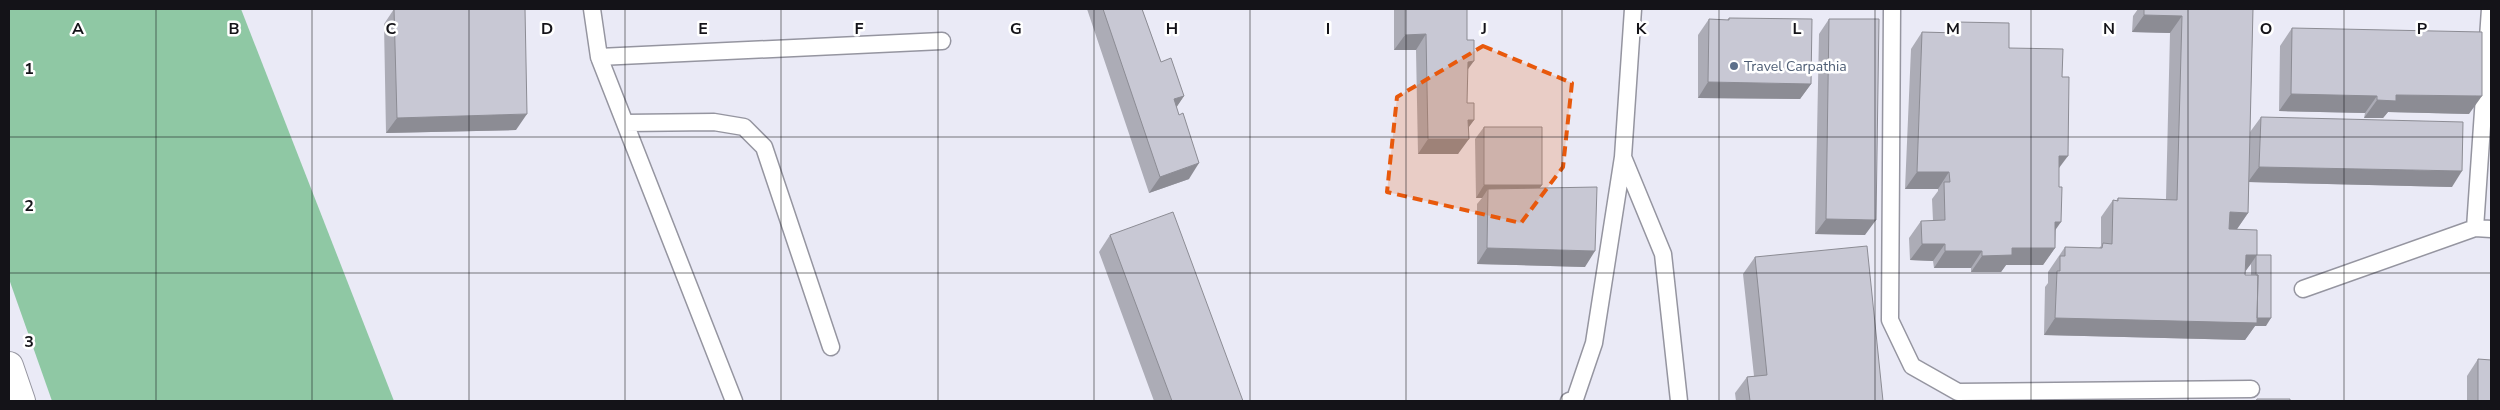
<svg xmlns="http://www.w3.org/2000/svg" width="2500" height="410" font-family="'Nunito Sans',sans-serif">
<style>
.green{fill:#8fc8a4}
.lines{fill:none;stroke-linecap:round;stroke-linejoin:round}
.service-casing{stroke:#9595a0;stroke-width:19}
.minor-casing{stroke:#9595a0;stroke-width:30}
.service{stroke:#fff;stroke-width:16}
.minor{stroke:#fff;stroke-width:28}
.wall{fill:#acacb6;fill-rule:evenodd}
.shaded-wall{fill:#8c8c94}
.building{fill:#c8c8d4;stroke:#8c8c94}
.marked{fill:#e8590c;fill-opacity:0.2;stroke:#e8590c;stroke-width:4;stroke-dasharray:10 6;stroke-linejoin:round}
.grid{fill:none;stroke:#141318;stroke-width:1;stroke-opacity:0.55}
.service-dot{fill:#5c6f8a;stroke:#fff;stroke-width:2}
.labels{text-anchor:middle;stroke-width:5;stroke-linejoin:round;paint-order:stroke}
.service-label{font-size:14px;fill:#4e5e75;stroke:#fff;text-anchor:start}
.grid-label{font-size:16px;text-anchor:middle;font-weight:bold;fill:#141318;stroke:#fff;stroke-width:5;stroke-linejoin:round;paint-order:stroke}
</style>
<rect width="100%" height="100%" fill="#eaeaf6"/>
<path class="green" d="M 9,9 L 241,9 L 394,401 L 52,401 L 9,279 Z"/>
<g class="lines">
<g class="service-casing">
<path id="service" d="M 592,9 L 599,57 L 734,401
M 1892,9 L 1890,320 L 1912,366 L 1958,392 L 2251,389
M 599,57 L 942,41
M 625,123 L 714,122 L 744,127 L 764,147 L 831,347
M 1623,157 L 1663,254 L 1679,401
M 2475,228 L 2490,9
M 2303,289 L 2475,228 L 2491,229
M 1569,401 L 1575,399 L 1594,343 L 1623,157 L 1633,9"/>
</g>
<g class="minor-casing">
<path id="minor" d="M 9,366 L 21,401"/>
</g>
<use href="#service" class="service"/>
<use href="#minor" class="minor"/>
</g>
<path class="wall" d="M 394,9 L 516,130 L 386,133 L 384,24 Z
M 1087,9 L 1142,9 L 1161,62 L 1184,96 L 1176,107 L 1189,179 L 1149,193 Z
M 1394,9 L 1467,9 L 1467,103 L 1474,120 L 1468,128 L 1458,154 L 1418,154 L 1416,50 L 1394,50 Z
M 2138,9 L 2253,9 L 2250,132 L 2261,117 L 2452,187 L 2249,182 L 2248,213 L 2237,229 L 2257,255 L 2266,326 L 2255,326 L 2245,340 L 2044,335 L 2045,287 L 2048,283 L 2048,272 L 2065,247 L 2099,248 L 2101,246 L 2101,217 L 2113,200 L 2116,201 L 2118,198 L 2166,199 L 2170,33 L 2132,32 L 2133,16 ZM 2251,264 L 2251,275 L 2245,275 L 2245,271 Z
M 1729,18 L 1811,84 L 1800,99 L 1698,98 L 1698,35 L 1709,19 L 1727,20 Z
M 1829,19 L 1865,235 L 1815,234 L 1819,34 Z
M 1957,22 L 2009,48 L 2062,77 L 2059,168 L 2055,248 L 2043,265 L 2006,265 L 2001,272 L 1971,272 L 1971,268 L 1934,268 L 1933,261 L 1910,260 L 1909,238 L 1921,221 L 1933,221 L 1932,199 L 1938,191 L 1938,189 L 1905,189 L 1911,49 L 1922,32 L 1949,33 Z
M 2292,28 L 2469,114 L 2388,112 L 2383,118 L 2364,118 L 2365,113 L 2279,111 L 2280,46 Z
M 1484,127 L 1542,185 L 1539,188 L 1585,267 L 1477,264 L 1477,204 L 1482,198 L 1476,198 L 1475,139 Z
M 1110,235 L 1243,401 L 1154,401 L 1099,252 Z
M 1755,257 L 1883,401 L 1736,401 L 1735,393 L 1747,377 L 1754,376 L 1743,274 Z
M 2478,359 L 2491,401 L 2467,401 L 2467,376 Z"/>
<path class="shaded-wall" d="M 2144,15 L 2182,16 L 2170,33 L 2132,32 Z
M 1426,34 L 1416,50 L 1394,50 L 1405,35 Z
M 1474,61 L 1463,76 L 1468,62 Z
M 1708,82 L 1811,84 L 1800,99 L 1698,98 Z
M 2291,94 L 2377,96 L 2365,113 L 2279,111 Z
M 2396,95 L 2482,96 L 2469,114 L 2388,112 L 2383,118 L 2364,118 L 2377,100 Z
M 1184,96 L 1174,111 L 1174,99 Z
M 527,114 L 516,130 L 386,133 L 397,118 Z
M 1468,120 L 1474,120 L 1463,135 Z
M 1428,139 L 1469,139 L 1458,154 L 1418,154 Z
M 2059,156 L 2068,156 L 2056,172 Z
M 1199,163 L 1189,179 L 1149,193 L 1160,177 Z
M 2259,167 L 2462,171 L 2452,187 L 2248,182 Z
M 1917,172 L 1949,172 L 1938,189 L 1905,189 Z
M 1484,185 L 1542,185 L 1533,198 L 1488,189 L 1482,198 L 1476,198 Z
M 2230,212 L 2248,213 L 2237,229 L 2218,229 Z
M 1826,219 L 1876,220 L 1865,235 L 1815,234 Z
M 2055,222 L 2061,222 L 2049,239 Z
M 1922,244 L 1945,244 L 1933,261 L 1910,260 Z
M 1487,248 L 1595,251 L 1585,267 L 1477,264 Z
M 2012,248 L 2055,248 L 2043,265 L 2006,265 L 2001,272 L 1971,272 L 1982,256 Z
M 1945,251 L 1982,251 L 1971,268 L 1934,268 Z
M 2246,255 L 2257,255 L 2245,272 Z
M 2055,318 L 2271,318 L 2266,326 L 2255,326 L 2245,340 L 2044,335 Z"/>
<path class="building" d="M 394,9 L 525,9 L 527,114 L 397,118 Z
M 1103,9 L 1142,9 L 1161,62 L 1171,58 L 1184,96 L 1174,99 L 1179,115 L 1183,113 L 1199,163 L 1160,177 Z
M 1405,9 L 1467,9 L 1467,40 L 1474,40 L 1474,61 L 1468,62 L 1467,103 L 1474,103 L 1474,120 L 1468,120 L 1469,139 L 1428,139 L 1426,34 L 1405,35 Z
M 2144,9 L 2253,9 L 2248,213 L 2230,212 L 2229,229 L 2257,230 L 2257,255 L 2246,255 L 2245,275 L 2258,275 L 2257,323 L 2055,318 L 2057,271 L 2060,271 L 2060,256 L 2065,256 L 2065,247 L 2102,248 L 2103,243 L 2112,244 L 2113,200 L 2118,201 L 2118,198 L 2177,200 L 2182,16 L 2144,15 Z
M 1729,18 L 1812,19 L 1811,84 L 1708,82 L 1709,19 L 1729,20 Z
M 1829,19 L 1879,19 L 1876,220 L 1826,219 Z
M 1957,22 L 2009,23 L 2009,48 L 2063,49 L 2062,77 L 2069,77 L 2068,156 L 2059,156 L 2059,187 L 2062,187 L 2061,222 L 2055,222 L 2055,248 L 2012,248 L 2012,255 L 1982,256 L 1982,251 L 1945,251 L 1945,244 L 1922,244 L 1921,221 L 1945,220 L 1944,182 L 1950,182 L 1949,172 L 1917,172 L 1922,32 L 1957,33 Z
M 2292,28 L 2482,32 L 2482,96 L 2396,95 L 2396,101 L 2377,100 L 2377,96 L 2291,94 Z
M 2261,117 L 2463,122 L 2462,171 L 2259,167 Z
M 1484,127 L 1542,127 L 1542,185 L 1484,185 Z
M 1597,187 L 1595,251 L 1487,248 L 1488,189 Z
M 1173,212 L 1243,401 L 1172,401 L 1110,235 Z
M 1867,246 L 1883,401 L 1750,401 L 1747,377 L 1767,375 L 1755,257 Z
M 2256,255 L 2271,255 L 2271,318 L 2257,318 L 2258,275 L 2256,275 Z
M 2478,359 L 2491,360 L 2491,401 L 2478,401 Z
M 2257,399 L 2290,399 L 2290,401 L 2256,401 Z"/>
<path class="marked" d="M 1483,46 L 1572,83 L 1563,167 L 1521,223 L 1387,192 L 1397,97 Z"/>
<path class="grid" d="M 156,9 L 156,401M 312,9 L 312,401M 469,9 L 469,401M 625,9 L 625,401M 781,9 L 781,401M 938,9 L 938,401M 1094,9 L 1094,401M 1250,9 L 1250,401M 1406,9 L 1406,401M 1562,9 L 1562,401M 1719,9 L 1719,401M 1875,9 L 1875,401M 2031,9 L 2031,401M 2188,9 L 2188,401M 2344,9 L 2344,401M 9,137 L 2491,137M 9,273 L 2491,273"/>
<circle class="service-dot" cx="1734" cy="66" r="5"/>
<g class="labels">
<g class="service-label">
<text x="1744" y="71">Travel Carpathia</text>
</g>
</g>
<g class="grid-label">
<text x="78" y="34">A</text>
<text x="234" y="34">B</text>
<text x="391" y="34">C</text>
<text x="547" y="34">D</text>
<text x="703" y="34">E</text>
<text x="859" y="34">F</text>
<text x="1016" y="34">G</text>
<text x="1172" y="34">H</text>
<text x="1328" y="34">I</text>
<text x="1484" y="34">J</text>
<text x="1641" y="34">K</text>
<text x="1797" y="34">L</text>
<text x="1953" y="34">M</text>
<text x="2109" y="34">N</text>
<text x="2266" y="34">O</text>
<text x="2422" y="34">P</text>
<text x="29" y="74">1</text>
<text x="29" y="211">2</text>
<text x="29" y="347">3</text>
</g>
<rect width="2500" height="410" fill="none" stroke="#141318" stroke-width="20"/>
</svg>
